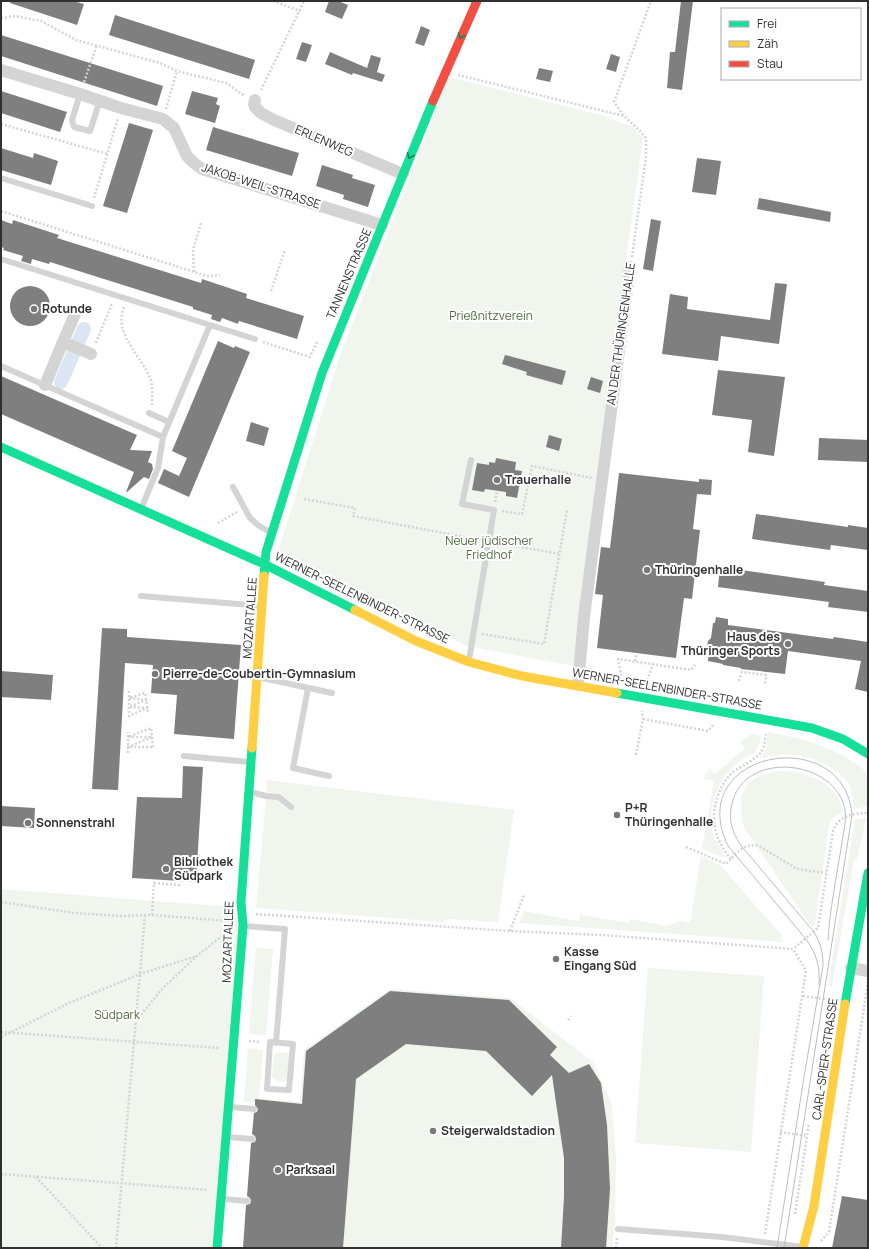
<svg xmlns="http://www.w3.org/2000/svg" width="869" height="1249" font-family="Manrope,sans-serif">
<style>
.green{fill:#f0f5ed}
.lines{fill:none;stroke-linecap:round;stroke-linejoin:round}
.canal{stroke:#dbe6f2;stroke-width:14}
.building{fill:#7f7f7f}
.path{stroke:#d4d4d4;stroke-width:2.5;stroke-dasharray:2 2;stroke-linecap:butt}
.lane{stroke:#d4d4d4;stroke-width:6}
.street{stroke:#d4d4d4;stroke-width:12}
.fast{stroke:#16e098;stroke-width:9}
.slow{stroke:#ffcf43;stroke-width:9}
.jam{stroke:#f24e42;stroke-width:9}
.tram{stroke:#bcbcbc;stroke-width:1}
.oneway{stroke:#247f5f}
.poi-dot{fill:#787878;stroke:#fff;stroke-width:1.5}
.labels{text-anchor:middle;stroke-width:4;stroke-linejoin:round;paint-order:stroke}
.street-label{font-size:12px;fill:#303030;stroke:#fff}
.poi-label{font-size:12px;font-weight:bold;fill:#303030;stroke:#fff;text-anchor:start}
.park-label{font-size:12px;fill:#4e6c3d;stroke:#fff}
</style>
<rect width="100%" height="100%" fill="#fff"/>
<path class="green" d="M 449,77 L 604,116 L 633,127 L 643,138 L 596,475 L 574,666 L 467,646 L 380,607 L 277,554 L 341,353 Z
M 768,732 C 798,738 826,744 852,761 C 858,765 865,769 868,776 C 869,782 868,798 868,806 L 854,809 C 853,802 853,794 850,787 C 848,781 841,775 836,771 C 814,755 786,750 760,759 L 766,750 Z
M 752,734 L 761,736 C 756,759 754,750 739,762 C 717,778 705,810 714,837 C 717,843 721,849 725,856 L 722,857 L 702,849 L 714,781 L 704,779 L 709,767 L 715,774 L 745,748 L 740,742 Z
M 780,771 C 807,772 838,782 843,812 L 833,818 L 829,825 L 815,924 L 812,927 L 744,828 C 736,793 744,776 780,771 Z
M 267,780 L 514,810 L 498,922 L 448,919 L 444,922 L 256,908 L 266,798 L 278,799 L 289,809 L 294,805 L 280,794 L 266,792 Z
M 866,818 L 857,860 L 854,860 L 832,986 L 828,985 L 855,819 Z
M 701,856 L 720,865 L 782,936 L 781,939 L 784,942 L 519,923 L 524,911 L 579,921 L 580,915 L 629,923 L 630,919 L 667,926 L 679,921 L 690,923 Z
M 1,889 L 232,907 L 239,927 L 214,1248 L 1,1248 Z
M 256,948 L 273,949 L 266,1035 L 249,1034 Z
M 648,968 L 764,976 L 751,1152 L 635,1143 Z
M 390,989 L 510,998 L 593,1062 L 612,1105 L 616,1157 L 615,1223 L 612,1248 L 243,1248 L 255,1103 L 244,1101 L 248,1048 L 263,1050 L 259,1099 L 300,1102 L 304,1050 Z
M 278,1052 L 287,1053 L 290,1056 L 288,1078 L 284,1082 L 276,1081 L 272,1077 L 274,1055 Z"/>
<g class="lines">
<path class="canal" d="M 61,382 L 84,329"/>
</g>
<path class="building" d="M 11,1 L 73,1 L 84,4 L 77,25 L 10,3 Z
M 329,1 L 338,1 L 348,5 L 342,19 L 325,12 Z
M 681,1 L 693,1 L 682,90 L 667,88 L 670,52 L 675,52 Z
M 115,15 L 255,60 L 249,79 L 109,35 Z
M 421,26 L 430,30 L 424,46 L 415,43 Z
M 1,35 L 163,86 L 157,106 L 1,56 Z
M 302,42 L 312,45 L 306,62 L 296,59 Z
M 330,52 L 367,68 L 371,55 L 381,58 L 377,72 L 385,75 L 382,82 L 353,73 L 352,75 L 325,64 Z
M 611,54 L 620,57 L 616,72 L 606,69 Z
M 539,68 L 553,71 L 550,82 L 536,79 Z
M 1,91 L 67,112 L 60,132 L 1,113 Z
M 192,91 L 218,98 L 216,104 L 220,106 L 215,123 L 185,114 Z
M 129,123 L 153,130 L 127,213 L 103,206 Z
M 213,127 L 299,153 L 292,176 L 206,150 Z
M 1,148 L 33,158 L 34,153 L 58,161 L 51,185 L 1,170 Z
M 697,158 L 721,161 L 716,195 L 692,192 Z
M 322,165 L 353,175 L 352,178 L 375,185 L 368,207 L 343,199 L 344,195 L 316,186 Z
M 759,198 L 831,212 L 830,222 L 757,209 Z
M 651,219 L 661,221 L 653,271 L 643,269 Z
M 1,220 L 12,224 L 13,220 L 59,235 L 57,238 L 201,283 L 202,279 L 247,294 L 246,298 L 304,316 L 297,339 L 239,321 L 238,324 L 222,318 L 220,322 L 211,319 L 212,315 L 193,309 L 193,307 L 50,262 L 49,264 L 32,259 L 31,264 L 21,261 L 23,256 L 3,250 L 4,248 L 1,247 Z
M 775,283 L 787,284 L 779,344 L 721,336 L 718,361 L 662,354 L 670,294 L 688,297 L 687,309 L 770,320 Z
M10 306a20 20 0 1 1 40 0a20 20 0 1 1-40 0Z
M 218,341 L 234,348 L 235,346 L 250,352 L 189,497 L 158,483 L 164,469 L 179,476 L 187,458 L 172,451 Z
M 505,355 L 566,371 L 562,385 L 526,375 L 527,372 L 502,364 Z
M 718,370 L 785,377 L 774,456 L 748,452 L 752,420 L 712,415 Z
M 1,376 L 137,435 L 130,450 L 152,451 L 148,462 L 152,464 L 153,469 L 149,479 L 144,477 L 127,492 L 126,492 L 134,472 L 1,414 Z
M 591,377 L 603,381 L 600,393 L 587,389 Z
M 251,422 L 269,428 L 264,446 L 246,441 Z
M 549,435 L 562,439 L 559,451 L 546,447 Z
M 819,438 L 868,440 L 868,462 L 818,460 Z
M 496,458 L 516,462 L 515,470 L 522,471 L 517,498 L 506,496 L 506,492 L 485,489 L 484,492 L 472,490 L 477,463 L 489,465 L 489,462 L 495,463 Z
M 619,473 L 699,482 L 699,479 L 712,480 L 711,495 L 697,494 L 693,529 L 700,530 L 692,599 L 684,598 L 676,658 L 597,648 L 603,595 L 595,594 L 601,547 L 610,548 Z
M 756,514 L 848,527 L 848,525 L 868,528 L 868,550 L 831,545 L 830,550 L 752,539 Z
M 720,567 L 825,582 L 824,585 L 868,591 L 868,612 L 828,607 L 829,602 L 718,587 Z
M 716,617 L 728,619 L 728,625 L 833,639 L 834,637 L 868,642 L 868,692 L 855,689 L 861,661 L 788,651 L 785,674 L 741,669 L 741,668 L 723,665 L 723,664 L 708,661 L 709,649 L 707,647 L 708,641 L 711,638 L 713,623 L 715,623 Z
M 102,628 L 127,629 L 127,637 L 241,645 L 234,739 L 174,734 L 177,695 L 151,693 L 153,665 L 125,663 L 118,790 L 92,789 Z
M 1,671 L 53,675 L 51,700 L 1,697 Z
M 183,766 L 203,767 L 196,882 L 132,878 L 137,797 L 182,798 Z
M 1,806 L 35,808 L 34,828 L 1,826 Z
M 390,991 L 509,1000 L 557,1047 L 550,1055 L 569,1073 L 589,1064 L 601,1083 L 607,1125 L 610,1189 L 606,1248 L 561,1248 L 564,1197 L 564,1158 L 552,1075 L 532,1096 L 486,1051 L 406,1044 L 356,1079 L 343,1248 L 243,1248 L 246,1205 L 250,1204 L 251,1201 L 250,1198 L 247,1196 L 251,1143 L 255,1142 L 256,1139 L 255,1136 L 252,1134 L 254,1113 L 257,1112 L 258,1109 L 255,1105 L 255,1099 L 302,1104 L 306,1051 Z
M 842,1196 L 868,1200 L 868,1248 L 832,1248 Z"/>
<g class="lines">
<path class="path" d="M 273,1 L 300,11
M 1,18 L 15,16 L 41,21 L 76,40 L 160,63 L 177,71 L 226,83 L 245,96
M 458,75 L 624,116
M 84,82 L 97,45
M 261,90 L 304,1
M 166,109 L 177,71
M 1,124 L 108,154
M 94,198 L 118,118
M 1,211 L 207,276 L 220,275
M 632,257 L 646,156 L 646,138 L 640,131 L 624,116 L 614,102 L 651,1
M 194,272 L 193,250 L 201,223
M 271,291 L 285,250
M 124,307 C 113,334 141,355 150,378 C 153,385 152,395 152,403 L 152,405
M 263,342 L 310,357 L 318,340
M 96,343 L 112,303
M 304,499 L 355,508 L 353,516 L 481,540
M 495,502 L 497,491
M 502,511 L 522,514 L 532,466 L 592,478
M 218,523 L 237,512
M 498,543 L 560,554
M 482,634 L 544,644 L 567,510
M 635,661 L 637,653
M 622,680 L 618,659 L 691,670 L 695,665
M 739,681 L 742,672 L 766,675 L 765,685
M 646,684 L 653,664
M 129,691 L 129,716 L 147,708 L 129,707 L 146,700 L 129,698 L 145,693 C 146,699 147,706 148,712
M 643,719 L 708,731 L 713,725
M 153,747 L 151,728 L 128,737 L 152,737 L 128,747 L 153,747
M 128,753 L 128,732
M 636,755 L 643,719 L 642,711
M 686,847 L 726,864 C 736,854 744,842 759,846 L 797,869 L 826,873
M 731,859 C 725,852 720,844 717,835 C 710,816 716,790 730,775 C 739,766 754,762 762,751 C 765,747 765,739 766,734
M 1,902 L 74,913 L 120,916 L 152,915 L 229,921
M 256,914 L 510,931 L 601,935 L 793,949 L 818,928 L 833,831 C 838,816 853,813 868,813
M 152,915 L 154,883 L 179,885 L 180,879
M 510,931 L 524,895
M 803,996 L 832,1000
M 568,1020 L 571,1016
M 136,1021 L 162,989 L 197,956 L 228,931
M 1,1032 L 219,1048
M 1,1037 L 67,1004 L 140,974 L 197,956
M 249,1041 L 261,1042
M 780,1132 L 807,1136
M 1,1174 L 208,1190
M 36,1177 L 102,1248
M 795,1214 L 809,1123
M 765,1234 L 806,971 L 793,949
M 821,1241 L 829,1232 L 868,982
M 116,1248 L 145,915
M 616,1248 L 617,1237"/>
<path class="lane" d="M 80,94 L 72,120 L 74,127 L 90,131 L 100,100
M 1,178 L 92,206
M 1,259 L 210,325 L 163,437 L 158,468 L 141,509
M 210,325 L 255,339
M 1,366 L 163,437
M 149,413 L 169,422
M 233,487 L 250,518 L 258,525 L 271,533
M 141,596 L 261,606
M 469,660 L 494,510 L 462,504 L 471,460
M 258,677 L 332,693
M 308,688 L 293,768 L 329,776
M 184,756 L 250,762
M 251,792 L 266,796 L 279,797 L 291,807
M 244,926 L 285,929 L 276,1043
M 270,1042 L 293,1044 L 289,1090 L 267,1089 Z
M 230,1107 L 254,1109
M 228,1137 L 252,1139
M 223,1199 L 247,1201
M 618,1229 L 722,1237 L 803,1247"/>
<path class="street" d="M 1,70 L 80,94 L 121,108 L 163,119 L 174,128 L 187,156 L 194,163 L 202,169 L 382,225
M 255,100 L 254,104 L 255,107 L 261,113 L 274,120 L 403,174
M 75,314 L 63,342 L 91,354
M 45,385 L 63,342
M 578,685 L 584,617 L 630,267
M 851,968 L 868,971"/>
<path class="fast" d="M 1,447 L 266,565 L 355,610
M 264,576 L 266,552 L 322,373 L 433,101
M 617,693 L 812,728 L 843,739 L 868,754
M 845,1004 L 868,873
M 217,1248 L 243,926 L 241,902 L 252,748"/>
<path class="slow" d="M 355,610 L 416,641 L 469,662 L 522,676 L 617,693
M 252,748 L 264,576
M 803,1248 L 814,1206 L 845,1004"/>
<path class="jam" d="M 433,101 L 477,1"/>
<path class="tram" d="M 777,1248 L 804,1077 L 823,966 C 823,953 821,944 814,932 L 743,848 C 732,833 727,819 733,800 C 748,750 836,760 845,810 C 847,823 842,837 841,849 C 836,879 830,909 828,940
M 784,1248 L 852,815 C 845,722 682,750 728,846 L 806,939 C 817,955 820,966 819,985"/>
</g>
<defs><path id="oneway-chevron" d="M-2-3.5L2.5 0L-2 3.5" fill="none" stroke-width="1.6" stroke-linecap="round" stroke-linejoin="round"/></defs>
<g class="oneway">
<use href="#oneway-chevron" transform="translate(461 36) rotate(113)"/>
<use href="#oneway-chevron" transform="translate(410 156) rotate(113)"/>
</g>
<g class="poi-dot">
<circle cx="34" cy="309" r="4"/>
<circle cx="497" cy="480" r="4"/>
<circle cx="647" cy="570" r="4"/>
<circle cx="788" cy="644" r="4"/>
<circle cx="155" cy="674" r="4"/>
<circle cx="617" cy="815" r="4"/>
<circle cx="28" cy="823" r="4"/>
<circle cx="166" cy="869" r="4"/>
<circle cx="556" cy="959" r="4"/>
<circle cx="433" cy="1131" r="4"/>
<circle cx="278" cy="1170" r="4"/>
</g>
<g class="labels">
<g class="street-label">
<text transform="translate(324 141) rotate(23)" y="4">ERLENWEG</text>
<text transform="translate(261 186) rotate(18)" y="4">JAKOB-WEIL-STRASSE</text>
<text transform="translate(349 274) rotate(-67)" y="4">TANNENSTRASSE</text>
<text transform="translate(621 334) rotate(-82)" y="4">AN DER THÜRINGENHALLE</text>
<text transform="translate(362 598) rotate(26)" y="4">WERNER-SEELENBINDER-STRASSE</text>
<text transform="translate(250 618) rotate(-86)" y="4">MOZARTALLEE</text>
<text transform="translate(667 689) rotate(10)" y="4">WERNER-SEELENBINDER-STRASSE</text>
<text transform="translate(228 942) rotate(-88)" y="4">MOZARTALLEE</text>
<text transform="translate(825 1059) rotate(-82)" y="4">CARL-SPIER-STRASSE</text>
</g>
<g class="poi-label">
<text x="42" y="313">Rotunde</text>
<text x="505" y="484">Trauerhalle</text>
<text x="655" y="574">Thüringenhalle</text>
<text x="780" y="641" text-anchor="end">Haus des<tspan x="780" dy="14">Thüringer Sports</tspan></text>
<text x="163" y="678">Pierre-de-Coubertin-Gymnasium</text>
<text x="625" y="812">P+R<tspan x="625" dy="14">Thüringenhalle</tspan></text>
<text x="36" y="827">Sonnenstrahl</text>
<text x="174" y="866">Bibliothek<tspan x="174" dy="14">Südpark</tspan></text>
<text x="564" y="956">Kasse<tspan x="564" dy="14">Eingang Süd</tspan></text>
<text x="441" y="1135">Steigerwaldstadion</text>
<text x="286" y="1174">Parksaal</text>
</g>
<g class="park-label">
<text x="491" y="320">Prießnitzverein</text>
<text x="489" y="545">Neuer jüdischer<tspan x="489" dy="14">Friedhof</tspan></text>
<text x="117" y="1019">Südpark</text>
</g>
</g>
<rect width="869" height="1249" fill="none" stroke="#303030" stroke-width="4"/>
<rect x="721" y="8" width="140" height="72" fill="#ffffff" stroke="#acacac"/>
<rect x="729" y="21" width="20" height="6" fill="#16e098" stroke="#acacac"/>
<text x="757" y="28" font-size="12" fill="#303030">Frei</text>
<rect x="729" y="41" width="20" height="6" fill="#ffcf43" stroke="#acacac"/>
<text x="757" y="48" font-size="12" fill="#303030">Zäh</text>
<rect x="729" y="61" width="20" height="6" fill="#f24e42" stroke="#acacac"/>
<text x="757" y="68" font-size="12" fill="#303030">Stau</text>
</svg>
